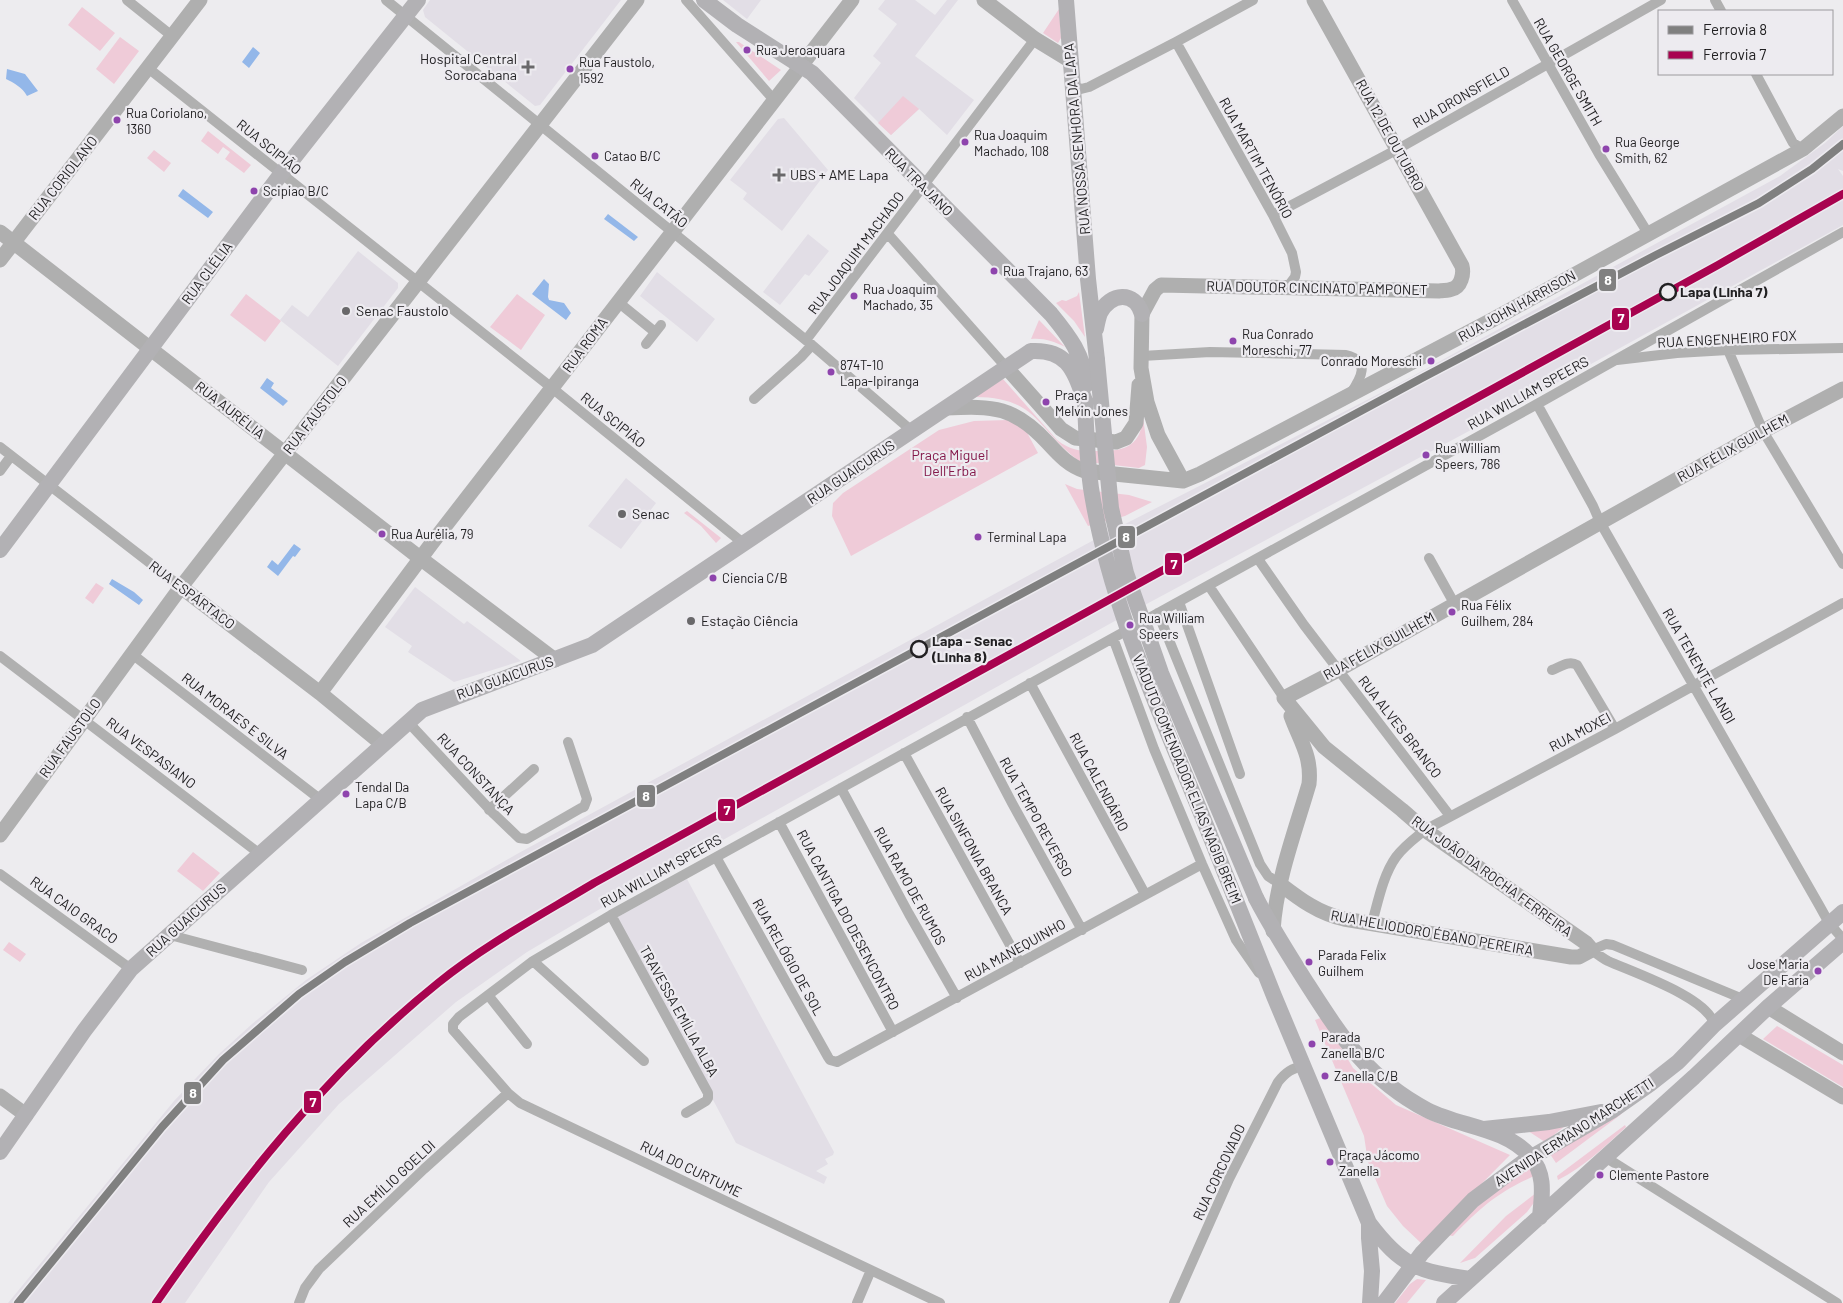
<svg xmlns="http://www.w3.org/2000/svg" width="1843" height="1303" font-family="Barlow,sans-serif">
<style>
.built{fill:#e2dee6}
.green{fill:#efcbd8}
.water{fill:#93b7e9}
.lines{fill:none;stroke-linecap:round;stroke-linejoin:round}
.street{stroke:#b0b0b0;stroke-width:10}
.secondary{stroke:#afafaf;stroke-width:15}
.primary{stroke:#b2b1b4;stroke-width:16}
.primary-bridge{stroke:#b2b1b4;stroke-width:16}
.rail-1-casing{stroke:#edebf0;stroke-width:11}
.rail-2-casing{stroke:#edebf0;stroke-width:11}
.rail-1{stroke:#808080;stroke-width:8}
.rail-2{stroke:#a8034f;stroke-width:8}
.bus-dot{fill:#8e44ad;stroke:#edebf0;stroke-width:2}
.poi-dot{fill:#69686a;stroke:#edebf0;stroke-width:2}
.stop-dot{fill:#edebf0;stroke:#222123;stroke-width:2.5}
.labels{text-anchor:middle;stroke-width:4.5;stroke-linejoin:round;paint-order:stroke}
.bus-label{font-size:13px;fill:#222123;stroke:#edebf0;text-anchor:start}
.poi-label{font-size:14px;fill:#222123;stroke:#edebf0;text-anchor:start}
.street-label{font-size:14px;fill:#222123;stroke:#edebf0}
.stop-label{font-size:14px;font-weight:bold;fill:#222123;stroke:#edebf0;text-anchor:start}
.park-label{font-size:14px;fill:#84184a;stroke:#edebf0}
.line-badge{stroke:#edebf0;stroke-width:2}
.badge-label{font-size:14px;text-anchor:middle;font-weight:bold;fill:#fff}
</style>
<rect width="100%" height="100%" fill="#edecef"/>
<path class="built" d="M 430,0 L 621,0 L 540,105 L 535,106 L 425,17 L 423,10 Z
M 723,0 L 761,0 L 747,19 Z
M 885,0 L 915,0 L 935,15 L 947,0 L 958,0 L 915,56 L 974,100 L 947,135 L 919,109 L 891,135 L 854,98 L 881,63 L 873,56 L 897,24 L 878,9 Z
M 784,118 L 828,170 L 782,231 L 743,199 L 747,193 L 730,180 L 778,119 Z
M 1843,126 L 1843,171 L 1838,169 L 1843,176 L 1843,225 L 1497,416 L 1113,622 L 605,906 L 527,952 L 456,1002 L 339,1104 L 269,1182 L 185,1303 L 8,1303 L 174,1101 L 219,1054 L 252,1024 L 306,980 L 361,943 L 517,854 L 1092,541 L 1400,383 L 1780,176 L 1825,143 Z
M 808,234 L 829,251 L 809,276 L 805,274 L 780,305 L 763,292 Z
M 358,251 L 398,283 L 398,288 L 338,366 L 280,320 L 292,305 L 308,317 Z
M 657,272 L 715,319 L 697,342 L 640,296 Z
M 626,478 L 656,503 L 621,549 L 588,526 Z
M 415,587 L 464,624 L 467,621 L 521,661 L 454,682 L 408,652 L 412,646 L 385,627 Z
M 687,879 L 834,1152 L 833,1155 L 825,1159 L 828,1164 L 816,1171 L 827,1177 L 824,1184 L 736,1143 L 616,918 Z"/>
<path class="green" d="M 82,7 L 115,33 L 100,51 L 68,25 Z
M 1059,9 L 1061,38 L 1058,43 L 1043,33 Z
M 120,37 L 139,51 L 114,84 L 96,69 Z
M 736,42 L 739,42 L 781,70 L 769,81 Z
M 903,96 L 919,109 L 891,135 L 878,123 Z
M 208,131 L 251,165 L 244,173 L 225,159 L 230,152 L 223,147 L 218,154 L 201,141 Z
M 154,150 L 171,163 L 164,172 L 147,158 Z
M 1079,292 L 1085,337 L 1074,321 L 1056,303 L 1062,300 L 1066,301 L 1077,296 Z
M 246,294 L 281,321 L 265,342 L 230,315 Z
M 517,294 L 545,315 L 521,350 L 490,327 Z
M 1039,320 L 1065,347 C 1053,341 1044,338 1031,339 Z
M 1003,379 L 1057,440 C 1073,452 1081,451 1101,451 C 1126,451 1141,445 1143,417 L 1147,447 L 1145,465 L 1139,468 L 1079,461 C 1037,430 1038,397 975,397 Z
M 1008,420 L 1023,425 L 1038,453 L 851,556 L 832,516 L 833,503 L 843,493 L 939,430 L 974,421 Z
M 1065,484 L 1077,489 L 1129,495 L 1152,502 L 1125,516 L 1088,526 Z
M 687,511 L 721,538 L 716,543 L 701,526 L 684,513 Z
M 96,583 L 104,588 L 93,604 L 85,598 Z
M 193,852 L 220,873 L 203,891 L 177,871 Z
M 9,942 L 26,954 L 20,962 L 3,950 Z
M 1323,1017 L 1353,1068 L 1396,1105 L 1510,1155 L 1422,1244 L 1403,1226 L 1387,1206 L 1368,1162 L 1364,1136 L 1315,1020 Z
M 1777,1026 L 1843,1065 L 1843,1087 L 1763,1039 Z
M 1633,1103 L 1619,1116 L 1556,1163 L 1548,1151 Z
M 1625,1125 L 1626,1127 C 1604,1147 1584,1167 1558,1180 L 1557,1176 Z
M 1565,1126 L 1545,1142 L 1525,1129 Z
M 1530,1169 L 1534,1176 C 1497,1193 1481,1207 1453,1236 L 1447,1235 L 1494,1191 Z
M 1536,1193 L 1539,1196 L 1527,1212 L 1475,1258 L 1460,1263 L 1506,1216 Z
M 1417,1279 L 1426,1280 L 1407,1303 L 1395,1303 L 1410,1284 Z"/>
<path class="water" d="M 253,47 L 260,53 L 249,68 L 242,62 Z
M 7,69 L 25,74 L 38,91 L 27,96 C 22,87 14,83 6,79 Z
M 183,189 L 213,212 L 208,218 L 178,196 Z
M 608,214 L 638,237 L 634,241 L 604,219 Z
M 544,279 L 549,284 L 548,297 L 549,300 L 564,303 L 571,313 L 566,320 L 532,294 Z
M 267,378 L 274,383 L 271,388 L 288,401 L 283,406 L 260,388 Z
M 294,544 L 301,549 L 295,557 L 293,556 L 278,576 L 267,567 L 272,560 L 278,565 Z
M 112,579 L 134,592 L 143,600 L 139,605 L 109,584 Z"/>
<g class="lines">
<path class="street" d="M 127,0 L 172,36
M 386,0 L 812,345 L 912,431
M 686,0 L 774,100
M 1512,0 L 1599,154 L 1649,235
M 1715,0 L 1721,11
M 1176,42 L 1273,215 L 1292,253 L 1296,272 L 1295,277 L 1286,289
M 148,68 L 552,388 L 743,543
M 1756,74 L 1793,143 L 1803,149
M 1073,86 L 1081,89 L 1089,87 L 1176,42 L 1253,0
M 1273,215 L 1398,149 L 1661,0
M 888,234 L 1006,367
M 618,302 L 655,332
M 806,340 L 1035,39
M 646,344 L 661,325
M 1728,350 L 1763,431 L 1843,564
M 1142,356 L 1210,352 L 1346,355 C 1371,361 1361,378 1351,393
M 1617,360 L 1677,353 L 1728,350 L 1843,348
M 754,399 L 801,357 L 812,345
M 1537,404 L 1593,506 L 1600,522 L 1819,905 L 1829,923 L 1843,939
M 0,447 L 181,587
M 0,471 L 11,456
M 1429,558 L 1454,603
M 1258,559 L 1304,625 L 1450,816
M 1209,586 L 1284,698
M 1179,602 L 1240,774
M 1158,613 L 1260,864 L 1268,876 L 1280,884
M 1113,638 L 1154,749 L 1202,864 L 1236,940 L 1259,973
M 132,654 L 321,800
M 0,656 L 260,854
M 1552,670 C 1560,667 1569,660 1577,665 L 1615,729
M 1030,683 L 1145,894
M 967,717 L 1012,803 L 1082,930
M 408,722 L 494,814 L 519,838 L 527,839 L 581,808 L 584,807 L 587,799 L 568,742
M 904,753 L 1020,963
M 841,788 L 909,914 L 957,998
M 489,810 L 534,769
M 779,822 L 893,1032
M 716,857 L 828,1057 L 830,1060 L 837,1062 L 1202,864
M 0,874 L 131,969
M 611,915 L 708,1093 L 708,1098 L 706,1101 L 686,1113
M 1372,923 C 1378,902 1383,875 1396,857 C 1404,846 1414,839 1425,830 L 1615,729 L 1843,603
M 170,935 L 302,970
M 533,961 L 644,1061
M 488,995 L 527,1044
M 1714,1025 C 1710,998 1632,972 1608,961 C 1602,958 1597,954 1592,950 L 1606,944 L 1613,945 L 1743,999
M 1605,1157 L 1837,1303
M 299,1303 L 305,1288 L 319,1269 L 424,1169 L 508,1093
M 857,1303 L 871,1270
M 940,1303 L 520,1103 L 508,1093 L 453,1030 L 453,1024 L 459,1017 L 533,961 L 611,915 L 1539,403 L 1843,232
M 1174,1303 L 1229,1179 L 1278,1082 C 1286,1072 1292,1068 1304,1066"/>
<path class="secondary" d="M 984,0 L 1035,39 L 1071,61
M 0,232 L 420,558 L 555,660
M 0,260 L 200,0
M 1006,367 L 1061,429 L 1075,438 L 1116,442 L 1126,438 L 1136,423 L 1139,385
M 946,408 C 994,406 1014,406 1048,443 C 1059,455 1069,466 1085,471 L 1183,481 L 1200,474 L 1492,320 L 1803,149 L 1843,116
M 1183,481 L 1158,435 L 1147,402 L 1141,368 L 1142,314 L 1155,290 L 1161,285 L 1439,291 C 1443,290 1448,291 1452,289 C 1461,287 1464,274 1462,266 L 1314,0
M 181,587 L 320,693 L 382,744
M 320,693 L 432,543 L 852,0
M 1284,698 L 1338,670 L 1763,431 L 1843,389
M 0,835 L 181,587 L 637,0
M 1280,884 C 1301,900 1318,913 1344,919 L 1571,957 L 1579,957 L 1592,950 L 1586,943 L 1425,830 L 1402,810 L 1324,747 L 1284,698
M 1273,931 C 1276,881 1295,832 1309,784 C 1312,756 1300,741 1291,716
M 1768,1007 L 1843,1053
M 1739,1035 L 1843,1097
M 0,1096 L 26,1115"/>
<path class="primary" d="M 704,0 L 737,25 L 812,73 L 1051,314 C 1069,336 1084,355 1086,385
M 1066,0 L 1088,279 L 1097,360
M 1096,329 C 1097,324 1098,318 1100,313 C 1110,293 1135,290 1142,314
M 0,550 L 281,174 L 418,0
M 1209,833 L 1274,996 L 1369,1223 C 1402,1267 1418,1271 1470,1279
M 1256,898 C 1271,927 1289,955 1306,982 C 1342,1038 1367,1078 1427,1110 C 1460,1127 1504,1127 1530,1156 C 1546,1174 1542,1195 1540,1217
M 1484,1129 L 1549,1122 L 1601,1112
M 0,1152 L 84,1031 L 131,969 L 422,710 L 592,645 L 1031,351 C 1068,349 1074,371 1085,401
M 1369,1223 L 1369,1238 L 1372,1271 L 1370,1303
M 1384,1303 L 1422,1253 L 1473,1200 L 1525,1161 L 1613,1110 L 1650,1084 L 1678,1062 L 1714,1025 L 1843,912
M 1444,1303 L 1694,1077 L 1768,1007 L 1843,942"/>
<path class="primary-bridge" d="M 1097,360 L 1111,508 L 1126,573 L 1161,673 L 1256,898
M 1085,401 C 1086,430 1087,459 1091,488 C 1110,609 1164,720 1209,833"/>
<g class="rail-1-casing">
<path id="rail-1" d="M 18,1303 L 162,1127 L 223,1060 L 299,994 L 345,962 L 410,923 L 1422,378 L 1656,255 L 1759,203 L 1812,169 L 1843,144"/>
</g>
<g class="rail-2-casing">
<path id="rail-2" d="M 156,1303 C 237,1186 326,1073 438,983 C 486,944 541,915 594,883 L 1718,265 L 1843,194"/>
</g>
<use href="#rail-1" class="rail-1"/>
<use href="#rail-2" class="rail-2"/>
</g>
<g class="bus-dot">
<circle cx="747" cy="50" r="4.5"/>
<circle cx="570" cy="69" r="4.5"/>
<circle cx="117" cy="120" r="4.5"/>
<circle cx="965" cy="142" r="4.5"/>
<circle cx="1606" cy="149" r="4.5"/>
<circle cx="595" cy="156" r="4.5"/>
<circle cx="254" cy="191" r="4.5"/>
<circle cx="994" cy="271" r="4.5"/>
<circle cx="854" cy="296" r="4.5"/>
<circle cx="1233" cy="341" r="4.5"/>
<circle cx="1431" cy="361" r="4.5"/>
<circle cx="831" cy="372" r="4.5"/>
<circle cx="1046" cy="402" r="4.5"/>
<circle cx="1426" cy="455" r="4.5"/>
<circle cx="382" cy="534" r="4.5"/>
<circle cx="978" cy="537" r="4.5"/>
<circle cx="713" cy="578" r="4.5"/>
<circle cx="1452" cy="612" r="4.5"/>
<circle cx="1130" cy="625" r="4.5"/>
<circle cx="346" cy="794" r="4.5"/>
<circle cx="1309" cy="962" r="4.5"/>
<circle cx="1818" cy="971" r="4.5"/>
<circle cx="1312" cy="1044" r="4.5"/>
<circle cx="1325" cy="1076" r="4.5"/>
<circle cx="1330" cy="1162" r="4.5"/>
<circle cx="1600" cy="1175" r="4.5"/>
</g>
<g class="poi-dot">
<path d="M525.5 59.5h5v5h5v5h-5v5h-5v-5h-5v-5h5z"/>
<path d="M776.5 167.5h5v5h5v5h-5v5h-5v-5h-5v-5h5z"/>
<circle cx="346" cy="311" r="5"/>
<circle cx="622" cy="514" r="5"/>
<circle cx="691" cy="621" r="5"/>
</g>
<g class="stop-dot">
<circle cx="1668" cy="292" r="8"/>
<circle cx="919" cy="649" r="8"/>
</g>
<g class="labels">
<g class="bus-label">
<text x="756" y="55">Rua Jeroaquara</text>
<text x="579" y="67">Rua Faustolo,<tspan x="579" dy="16">1592</tspan></text>
<text x="126" y="118">Rua Coriolano,<tspan x="126" dy="16">1360</tspan></text>
<text x="974" y="140">Rua Joaquim<tspan x="974" dy="16">Machado, 108</tspan></text>
<text x="1615" y="147">Rua George<tspan x="1615" dy="16">Smith, 62</tspan></text>
<text x="604" y="161">Catao B/C</text>
<text x="263" y="196">Scipiao B/C</text>
<text x="1003" y="276">Rua Trajano, 63</text>
<text x="863" y="294">Rua Joaquim<tspan x="863" dy="16">Machado, 35</tspan></text>
<text x="1242" y="339">Rua Conrado<tspan x="1242" dy="16">Moreschi, 77</tspan></text>
<text x="1422" y="366" text-anchor="end">Conrado Moreschi</text>
<text x="840" y="370">874T-10<tspan x="840" dy="16">Lapa-Ipiranga</tspan></text>
<text x="1055" y="400">Praça<tspan x="1055" dy="16">Melvin Jones</tspan></text>
<text x="1435" y="453">Rua William<tspan x="1435" dy="16">Speers, 786</tspan></text>
<text x="391" y="539">Rua Aurélia, 79</text>
<text x="987" y="542">Terminal Lapa</text>
<text x="722" y="583">Ciencia C/B</text>
<text x="1461" y="610">Rua Félix<tspan x="1461" dy="16">Guilhem, 284</tspan></text>
<text x="1139" y="623">Rua William<tspan x="1139" dy="16">Speers</tspan></text>
<text x="355" y="792">Tendal Da<tspan x="355" dy="16">Lapa C/B</tspan></text>
<text x="1318" y="960">Parada Felix<tspan x="1318" dy="16">Guilhem</tspan></text>
<text x="1809" y="969" text-anchor="end">Jose Maria<tspan x="1809" dy="16">De Faria</tspan></text>
<text x="1321" y="1042">Parada<tspan x="1321" dy="16">Zanella B/C</tspan></text>
<text x="1334" y="1081">Zanella C/B</text>
<text x="1339" y="1160">Praça Jácomo<tspan x="1339" dy="16">Zanella</tspan></text>
<text x="1609" y="1180">Clemente Pastore</text>
</g>
<g class="poi-label">
<text x="517" y="64" text-anchor="end">Hospital Central<tspan x="517" dy="16">Sorocabana</tspan></text>
<text x="790" y="180">UBS + AME Lapa</text>
<text x="356" y="316">Senac Faustolo</text>
<text x="632" y="519">Senac</text>
<text x="701" y="626">Estação Ciência</text>
</g>
<g class="street-label">
<text transform="translate(1568 72) rotate(60)" y="5">RUA GEORGE SMITH</text>
<text transform="translate(1461 97) rotate(-30)" y="5">RUA DRONSFIELD</text>
<text transform="translate(1390 135) rotate(61)" y="5">RUA 12 DE OUTUBRO</text>
<text transform="translate(1077 139) rotate(-95)" y="5">RUA NOSSA SENHORA DA LAPA</text>
<text transform="translate(269 147) rotate(39)" y="5">RUA SCIPIÃO</text>
<text transform="translate(1256 158) rotate(61)" y="5">RUA MARTIM TENÓRIO</text>
<text transform="translate(63 178) rotate(-52)" y="5">RUA CORIOLANO</text>
<text transform="translate(919 182) rotate(45)" y="5">RUA TRAJANO</text>
<text transform="translate(659 203) rotate(39)" y="5">RUA CATÃO</text>
<text transform="translate(856 253) rotate(-53)" y="5">RUA JOAQUIM MACHADO</text>
<text transform="translate(207 273) rotate(-53)" y="5">RUA CLÉLIA</text>
<text transform="translate(1317 288) rotate(1)" y="5">RUA DOUTOR CINCINATO PAMPONET</text>
<text transform="translate(1517 306) rotate(-29)" y="5">RUA JOHN HARRISON</text>
<text transform="translate(1727 339) rotate(-3)" y="5">RUA ENGENHEIRO FOX</text>
<text transform="translate(585 345) rotate(-53)" y="5">RUA ROMA</text>
<text transform="translate(1528 393) rotate(-29)" y="5">RUA WILLIAM SPEERS</text>
<text transform="translate(230 410) rotate(38)" y="5">RUA AURÉLIA</text>
<text transform="translate(315 415) rotate(-52)" y="5">RUA FAUSTOLO</text>
<text transform="translate(613 420) rotate(39)" y="5">RUA SCIPIÃO</text>
<text transform="translate(1733 448) rotate(-29)" y="5">RUA FÉLIX GUILHEM</text>
<text transform="translate(851 472) rotate(-34)" y="5">RUA GUAICURUS</text>
<text transform="translate(192 595) rotate(37)" y="5">RUA ESPÁRTACO</text>
<text transform="translate(1379 646) rotate(-29)" y="5">RUA FÉLIX GUILHEM</text>
<text transform="translate(1699 666) rotate(60)" y="5">RUA TENENTE LANDI</text>
<text transform="translate(505 678) rotate(-20)" y="5">RUA GUAICURUS</text>
<text transform="translate(235 716) rotate(38)" y="5">RUA MORAES E SILVA</text>
<text transform="translate(1400 727) rotate(52)" y="5">RUA ALVES BRANCO</text>
<text transform="translate(1580 732) rotate(-28)" y="5">RUA MOXEI</text>
<text transform="translate(70 738) rotate(-54)" y="5">RUA FAUSTOLO</text>
<text transform="translate(151 753) rotate(37)" y="5">RUA VESPASIANO</text>
<text transform="translate(476 774) rotate(47)" y="5">RUA CONSTANÇA</text>
<text transform="translate(1187 779) rotate(68)" y="5">VIADUTO COMENDADOR ELIAS NAGIB BREIM</text>
<text transform="translate(1099 782) rotate(62)" y="5">RUA CALENDÁRIO</text>
<text transform="translate(1036 817) rotate(61)" y="5">RUA TEMPO REVERSO</text>
<text transform="translate(974 851) rotate(61)" y="5">RUA SINFONIA BRANCA</text>
<text transform="translate(661 871) rotate(-29)" y="5">RUA WILLIAM SPEERS</text>
<text transform="translate(1492 876) rotate(36)" y="5">RUA JOÃO DA ROCHA FERREIRA</text>
<text transform="translate(910 886) rotate(61)" y="5">RUA RAMO DE RUMOS</text>
<text transform="translate(74 910) rotate(36)" y="5">RUA CAIO GRACO</text>
<text transform="translate(186 920) rotate(-42)" y="5">RUA GUAICURUS</text>
<text transform="translate(848 920) rotate(62)" y="5">RUA CANTIGA DO DESENCONTRO</text>
<text transform="translate(1432 933) rotate(10)" y="5">RUA HELIODORO ÉBANO PEREIRA</text>
<text transform="translate(1015 950) rotate(-29)" y="5">RUA MANEQUINHO</text>
<text transform="translate(788 957) rotate(61)" y="5">RUA RELÓGIO DE SOL</text>
<text transform="translate(679 1011) rotate(61)" y="5">TRAVESSA EMÍLIA ALBA</text>
<text transform="translate(1574 1132) rotate(-33)" y="5">AVENIDA ERMANO MARCHETTI</text>
<text transform="translate(691 1169) rotate(26)" y="5">RUA DO CURTUME</text>
<text transform="translate(1219 1172) rotate(-65)" y="5">RUA CORCOVADO</text>
<text transform="translate(389 1184) rotate(-43)" y="5">RUA EMÍLIO GOELDI</text>
</g>
<g class="stop-label">
<text x="1680" y="297">Lapa (Linha 7)</text>
<text x="932" y="646">Lapa - Senac<tspan x="932" dy="16">(Linha 8)</tspan></text>
</g>
<g class="park-label">
<text x="950" y="460">Praça Miguel<tspan x="950" dy="16">Dell'Erba</tspan></text>
</g>
</g>
<g class="line-badge">
<rect x="1598" y="268" width="19" height="24" rx="5" fill="#808080"/>
<rect x="1611" y="307" width="19" height="24" rx="5" fill="#a8034f"/>
<rect x="1117" y="525" width="19" height="24" rx="5" fill="#808080"/>
<rect x="1164" y="552" width="19" height="24" rx="5" fill="#a8034f"/>
<rect x="636" y="784" width="20" height="24" rx="5" fill="#808080"/>
<rect x="717" y="798" width="19" height="24" rx="5" fill="#a8034f"/>
<rect x="183" y="1081" width="19" height="24" rx="5" fill="#808080"/>
<rect x="303" y="1090" width="19" height="24" rx="5" fill="#a8034f"/>
</g>
<g class="badge-label">
<text x="1608" y="285">8</text>
<text x="1621" y="323">7</text>
<text x="1126" y="542">8</text>
<text x="1174" y="569">7</text>
<text x="646" y="801">8</text>
<text x="727" y="815">7</text>
<text x="193" y="1098">8</text>
<text x="313" y="1107">7</text>
</g>
<rect x="1658" y="10" width="175" height="65" fill="#edebf0" stroke="#9c9a9e"/>
<rect x="1668" y="26" width="25" height="8" fill="#808080" stroke="#9c9a9e"/>
<text x="1703" y="35" font-size="15" fill="#222123">Ferrovia 8</text>
<rect x="1668" y="51" width="25" height="8" fill="#a8034f" stroke="#9c9a9e"/>
<text x="1703" y="60" font-size="15" fill="#222123">Ferrovia 7</text>
</svg>
